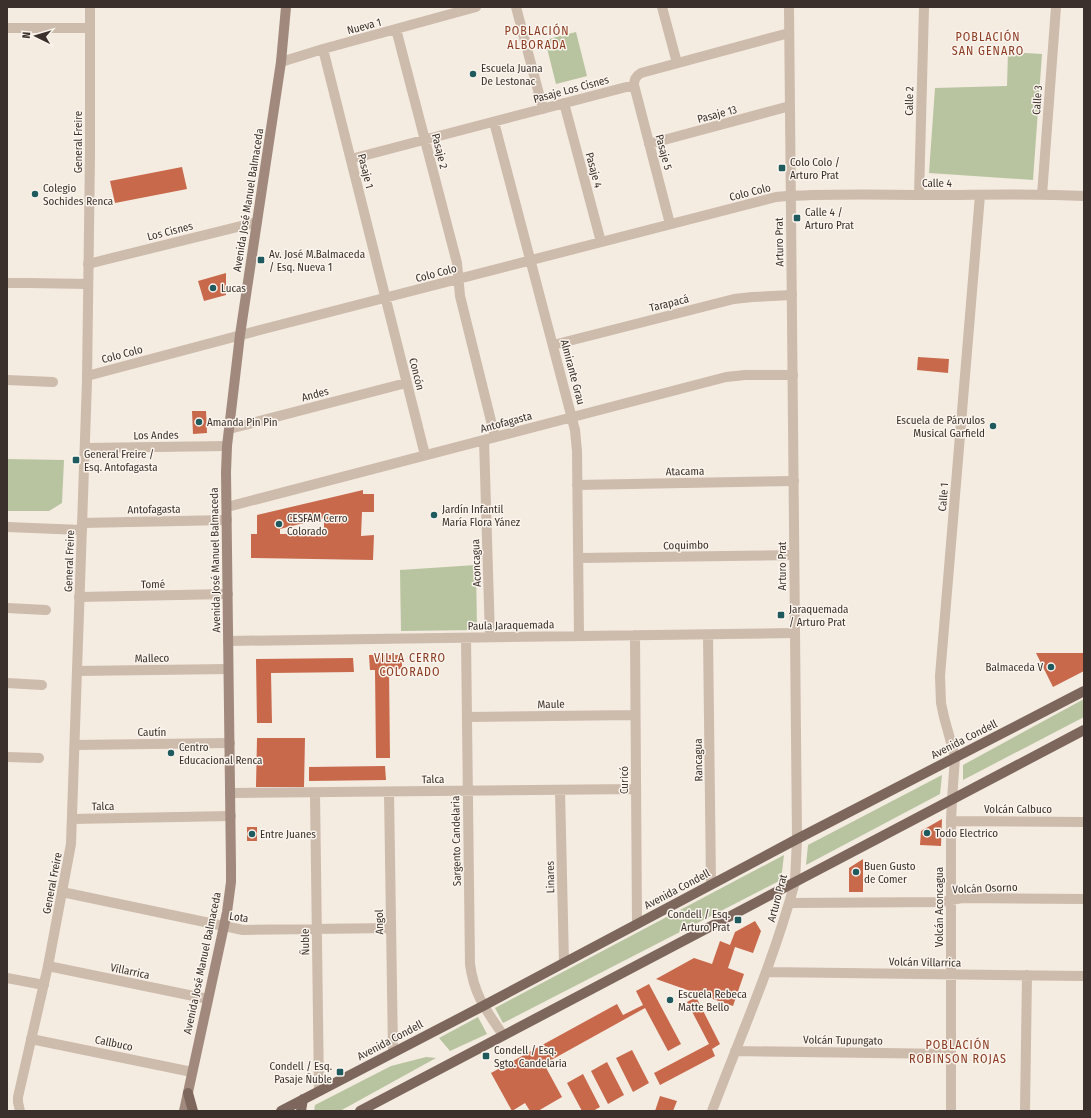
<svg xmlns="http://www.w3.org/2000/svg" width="1091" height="1118" font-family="'Fira Sans Condensed',sans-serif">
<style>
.green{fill:#b8c4a0}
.building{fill:#c8694b;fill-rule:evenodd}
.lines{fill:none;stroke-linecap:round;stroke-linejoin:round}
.minor{stroke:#cdbbac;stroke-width:10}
.tertiary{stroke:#cdbbac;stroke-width:10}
.secondary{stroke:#a18a7d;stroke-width:10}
.primary{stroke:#7d675c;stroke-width:10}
.poi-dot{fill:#1f5a5e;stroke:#fbf5ee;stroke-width:1.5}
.labels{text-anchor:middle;stroke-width:3;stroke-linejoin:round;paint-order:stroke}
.street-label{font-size:11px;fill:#3b302b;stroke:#fbf5ee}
.poi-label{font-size:11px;fill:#3b302b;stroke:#fbf5ee;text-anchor:start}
.neighbourhood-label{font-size:12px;letter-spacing:1px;fill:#8c3b22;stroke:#fbf5ee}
</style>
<rect width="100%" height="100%" fill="#f4ebe1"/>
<path class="green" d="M 576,32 L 587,76 L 556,84 L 545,40 Z
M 1008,52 L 1042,54 L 1033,180 L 929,173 L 935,88 L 1007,86 Z
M 7,459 L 64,460 L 62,503 L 49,511 L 7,511 Z
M 476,565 L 477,630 L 401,631 L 400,570 Z
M 1084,699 L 1084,717 L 963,780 L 963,765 Z
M 942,775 L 940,794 L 806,865 L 808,845 Z
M 784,855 L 781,880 L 503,1023 L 495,1008 Z
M 478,1017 L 487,1034 L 450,1051 L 439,1038 Z
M 426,1057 L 436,1058 L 340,1111 L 314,1111 L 315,1105 L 391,1066 Z"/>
<path class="building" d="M 182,167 L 187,189 L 115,203 L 110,181 Z
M 226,273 L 226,295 L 204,301 L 198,281 Z
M 918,357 L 949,359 L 948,373 L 917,370 Z
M 192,411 L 206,411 L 207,433 L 193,434 Z
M 363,490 L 363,494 L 374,494 L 374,512 L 362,512 L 361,536 L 374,535 L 373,560 L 251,558 L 251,534 L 257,534 L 257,515 ZM 324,518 L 324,534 L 280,534 L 280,529 Z
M 1036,653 L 1084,653 L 1084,671 L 1053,687 Z
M 369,655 L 402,655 L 402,669 L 389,669 L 390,758 L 376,758 L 375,670 L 370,670 Z
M 353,658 L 354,672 L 271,673 L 272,723 L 257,723 L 256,659 Z
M 257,738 L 305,738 L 304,787 L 256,787 Z
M 385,766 L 386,780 L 309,781 L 309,767 Z
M 942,819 L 941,846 L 920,845 L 921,831 Z
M 247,827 L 257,827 L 257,841 L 247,841 Z
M 863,859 L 863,892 L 849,892 L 849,868 Z
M 755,921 L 761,931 L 753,953 L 735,947 L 728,968 L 744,974 L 733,1006 L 656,979 L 694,958 L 712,964 L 720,941 L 730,945 L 735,932 Z
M 649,984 L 681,1044 L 668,1051 L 645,1008 L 544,1064 L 562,1097 L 538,1111 L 530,1111 L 525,1103 L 512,1111 L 491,1073 L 617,1004 L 623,1015 L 643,1005 L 636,991 Z
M 696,997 L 720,1044 L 712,1049 L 715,1056 L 660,1085 L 654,1073 L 709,1044 L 687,1002 Z
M 632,1050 L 649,1083 L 633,1092 L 616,1058 Z
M 607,1062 L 624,1095 L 608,1104 L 591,1071 Z
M 583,1074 L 600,1107 L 593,1111 L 582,1111 L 567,1083 Z
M 660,1096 L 677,1101 L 673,1111 L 655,1111 Z"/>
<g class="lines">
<path class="minor" d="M 516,7 L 543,109
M 662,7 L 677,63
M 7,28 L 90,28
M 396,29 L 457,263 L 460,296 L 495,437
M 323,49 L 425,455
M 281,62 L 323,49 L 476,7
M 564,103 L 601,242
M 494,122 L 575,430 L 577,451 L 579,636
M 649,144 L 790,106
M 351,159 L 634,85
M 919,195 L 924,7
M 1042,195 L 1056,7
M 670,224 L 634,85 C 634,79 636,76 641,73 L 789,33
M 88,264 L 257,222
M 7,283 L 29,283 L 88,284
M 553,345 L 734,299 L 752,297 L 792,295
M 87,376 L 256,331 L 776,197 C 827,193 878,195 929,195 C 980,195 1032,193 1084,196
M 7,380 L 53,382
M 229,429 L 406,383
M 484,440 L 490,637
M 85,448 L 227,446
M 577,485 L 794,481
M 227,507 L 726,377 L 745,375 L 793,375
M 82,523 L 227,520
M 7,527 L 82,530
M 578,558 L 794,555
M 79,597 L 228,594
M 7,608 L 46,610
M 635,635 L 637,924
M 708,635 L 711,884
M 466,638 L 470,964 C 474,995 486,1010 503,1035
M 228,641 L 795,633
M 77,671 L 228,669
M 7,683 L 42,685
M 467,717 L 635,715
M 75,745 L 230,743
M 7,757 L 39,758
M 560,790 L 564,963
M 389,792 L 393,1052
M 230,793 L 636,789
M 315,793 L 319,1091
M 72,819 L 231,816
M 951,821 L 1084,822
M 62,892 L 243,930 L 391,928
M 790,903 L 941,902 L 962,898 L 1084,899
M 48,966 L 208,999
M 766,972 L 1084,976
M 31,1039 L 192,1072
M 735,1051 L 951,1054
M 712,1111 C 741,1035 774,960 795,882
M 951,1111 L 951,821 L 952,800 L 955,757 L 944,717 L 941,703 L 940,676 L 980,195
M 1025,1111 L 1027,975"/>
<path class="tertiary" d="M 789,7 L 797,839 L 795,882
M 7,978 L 44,985
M 20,1111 L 18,1102 L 18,1097 L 48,966 L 71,844 L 87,381 L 90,154 L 90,7"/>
<path class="secondary" d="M 184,1111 L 227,912 L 231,882 L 231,867 L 226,472 L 227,446 L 240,335 L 281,62 L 286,7"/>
<path class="primary" d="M 188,1093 L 193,1111
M 281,1111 L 483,1006 L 797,839 L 1084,691
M 301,1111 L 303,1099
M 360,1111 L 1084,730"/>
</g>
<g class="poi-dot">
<circle cx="473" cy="74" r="4"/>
<rect x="778" y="164" width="8" height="8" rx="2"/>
<circle cx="35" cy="194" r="4"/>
<rect x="793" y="214" width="8" height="8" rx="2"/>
<rect x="257" y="256" width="8" height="8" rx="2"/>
<circle cx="213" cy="288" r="4"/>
<circle cx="199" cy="422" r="4"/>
<circle cx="993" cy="426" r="4"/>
<rect x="72" y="456" width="8" height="8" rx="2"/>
<circle cx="434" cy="515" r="4"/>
<circle cx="279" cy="524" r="4"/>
<rect x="777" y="611" width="8" height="8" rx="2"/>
<circle cx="1051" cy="667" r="4"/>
<circle cx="171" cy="753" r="4"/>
<circle cx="927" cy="833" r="4"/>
<circle cx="252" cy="834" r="4"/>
<circle cx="856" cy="872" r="4"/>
<rect x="734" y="916" width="8" height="8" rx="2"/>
<circle cx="670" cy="1000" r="4"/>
<rect x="482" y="1052" width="8" height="8" rx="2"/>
<rect x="336" y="1068" width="8" height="8" rx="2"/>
</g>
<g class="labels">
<g class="street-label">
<text transform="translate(364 26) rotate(-15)" y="4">Nueva 1</text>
<text transform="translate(571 89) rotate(-15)" y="4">Pasaje Los Cisnes</text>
<text transform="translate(1037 100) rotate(-86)" y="4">Calle 3</text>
<text transform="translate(909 101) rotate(-89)" y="4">Calle 2</text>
<text transform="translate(717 114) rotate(-15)" y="4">Pasaje 13</text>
<text transform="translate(78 142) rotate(-90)" y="4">General Freire</text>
<text transform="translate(440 151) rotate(76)" y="4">Pasaje 2</text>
<text transform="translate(664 152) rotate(75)" y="4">Pasaje 5</text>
<text transform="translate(594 170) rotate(75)" y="4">Pasaje 4</text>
<text transform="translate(366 171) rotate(76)" y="4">Pasaje 1</text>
<text x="937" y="187">Calle 4</text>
<text transform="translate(750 192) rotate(-14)" y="4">Colo Colo</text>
<text transform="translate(248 200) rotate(-81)" y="4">Avenida José Manuel Balmaceda</text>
<text transform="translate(170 231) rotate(-14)" y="4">Los Cisnes</text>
<text transform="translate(779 242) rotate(-91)" y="4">Arturo Prat</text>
<text transform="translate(436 273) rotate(-15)" y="4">Colo Colo</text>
<text transform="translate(669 303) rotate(-14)" y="4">Tarapacá</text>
<text transform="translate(122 354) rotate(-15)" y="4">Colo Colo</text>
<text transform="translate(573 372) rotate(75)" y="4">Almirante Grau</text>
<text transform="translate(417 374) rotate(76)" y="4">Concón</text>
<text transform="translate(315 394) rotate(-15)" y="4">Andes</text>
<text transform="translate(506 422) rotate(-15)" y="4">Antofagasta</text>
<text transform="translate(156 435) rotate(-1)" y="4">Los Andes</text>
<text transform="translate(685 471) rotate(-1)" y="4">Atacama</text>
<text transform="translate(943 497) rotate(-85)" y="4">Calle 1</text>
<text transform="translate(154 509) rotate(-1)" y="4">Antofagasta</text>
<text transform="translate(686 545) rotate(-1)" y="4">Coquimbo</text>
<text transform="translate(215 560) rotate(-91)" y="4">Avenida José Manuel Balmaceda</text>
<text transform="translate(69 561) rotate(-88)" y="4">General Freire</text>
<text transform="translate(476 563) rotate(-92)" y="4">Aconcagua</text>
<text transform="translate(782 566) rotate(-90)" y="4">Arturo Prat</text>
<text transform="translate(153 584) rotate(-1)" y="4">Tomé</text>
<text transform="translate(511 625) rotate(-1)" y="4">Paula Jaraquemada</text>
<text transform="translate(152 658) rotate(-1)" y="4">Malleco</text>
<text transform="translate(551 704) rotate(-1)" y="4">Maule</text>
<text x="152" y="736">Cautín</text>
<text transform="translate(964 739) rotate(-27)" y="4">Avenida Condell</text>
<text transform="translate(698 760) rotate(-91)" y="4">Rancagua</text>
<text transform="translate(433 779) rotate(-1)" y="4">Talca</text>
<text transform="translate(624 780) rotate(-90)" y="4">Curicó</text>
<text transform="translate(103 806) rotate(-1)" y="4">Talca</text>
<text x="1018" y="813">Volcán Calbuco</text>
<text transform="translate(456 841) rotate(-91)" y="4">Sargento Candelaria</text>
<text transform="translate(550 877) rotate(-91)" y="4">Linares</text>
<text transform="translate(52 883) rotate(-79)" y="4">General Freire</text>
<text transform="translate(985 888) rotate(-2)" y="4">Volcán Osorno</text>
<text transform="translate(677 889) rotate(-28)" y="4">Avenida Condell</text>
<text transform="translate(777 898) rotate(-75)" y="4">Arturo Prat</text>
<text transform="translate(939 907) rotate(-90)" y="4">Volcán Aconcagua</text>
<text transform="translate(239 917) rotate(9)" y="4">Lota</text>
<text transform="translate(379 922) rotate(-91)" y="4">Angol</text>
<text transform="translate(305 942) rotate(-91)" y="4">Ñuble</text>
<text transform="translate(925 962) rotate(1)" y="4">Volcán Villarrica</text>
<text transform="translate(202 963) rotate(-78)" y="4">Avenida José Manuel Balmaceda</text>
<text transform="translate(130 971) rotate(12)" y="4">Villarrica</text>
<text transform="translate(390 1040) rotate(-28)" y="4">Avenida Condell</text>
<text transform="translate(843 1040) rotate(1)" y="4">Volcán Tupungato</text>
<text transform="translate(114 1043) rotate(12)" y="4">Callbuco</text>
</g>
<g class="poi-label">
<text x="481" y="72">Escuela Juana<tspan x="481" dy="13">De Lestonac</tspan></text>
<text x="790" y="166">Colo Colo /<tspan x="790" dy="13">Arturo Prat</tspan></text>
<text x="43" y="192">Colegio<tspan x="43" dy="13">Sochides Renca</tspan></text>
<text x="805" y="216">Calle 4 /<tspan x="805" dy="13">Arturo Prat</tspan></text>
<text x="269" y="258">Av. José M.Balmaceda<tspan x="269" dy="13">/ Esq. Nueva 1</tspan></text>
<text x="221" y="292">Lucas</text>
<text x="985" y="424" text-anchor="end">Escuela de Párvulos<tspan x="985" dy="13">Musical Garfield</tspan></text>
<text x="207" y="426">Amanda Pin Pin</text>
<text x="84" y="458">General Freire /<tspan x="84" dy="13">Esq. Antofagasta</tspan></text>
<text x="442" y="513">Jardín Infantil<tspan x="442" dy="13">María Flora Yánez</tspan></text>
<text x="287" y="522">CESFAM Cerro<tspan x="287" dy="13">Colorado</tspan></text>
<text x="789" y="613">Jaraquemada<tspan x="789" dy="13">/ Arturo Prat</tspan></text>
<text x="1043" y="671" text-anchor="end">Balmaceda V</text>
<text x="179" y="751">Centro<tspan x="179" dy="13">Educacional Renca</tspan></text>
<text x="935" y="837">Todo Electrico</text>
<text x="260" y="838">Entre Juanes</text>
<text x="864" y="870">Buen Gusto<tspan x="864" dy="13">de Comer</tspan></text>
<text x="730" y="918" text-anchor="end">Condell / Esq.<tspan x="730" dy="13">Arturo Prat</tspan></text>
<text x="678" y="998">Escuela Rebeca<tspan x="678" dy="13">Matte Bello</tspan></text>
<text x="494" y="1054">Condell / Esq.<tspan x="494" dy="13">Sgto. Candelaria</tspan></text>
<text x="332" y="1070" text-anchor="end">Condell / Esq.<tspan x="332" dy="13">Pasaje Ñuble</tspan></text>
</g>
<g class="neighbourhood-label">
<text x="537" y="35">POBLACIÓN<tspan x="537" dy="14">ALBORADA</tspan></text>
<text x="988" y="41">POBLACIÓN<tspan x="988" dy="14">SAN GENARO</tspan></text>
<text x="410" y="662">VILLA CERRO<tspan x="410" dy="14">COLORADO</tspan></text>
<text x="958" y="1049">POBLACIÓN<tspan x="958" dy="14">ROBINSON ROJAS</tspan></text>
</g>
</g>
<rect width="1091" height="1118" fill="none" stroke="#3b302b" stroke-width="16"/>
<g transform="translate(36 36) rotate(275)" stroke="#fbf5ee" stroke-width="3" paint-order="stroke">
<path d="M0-3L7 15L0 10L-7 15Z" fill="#3b302b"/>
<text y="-6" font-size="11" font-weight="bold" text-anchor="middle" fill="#3b302b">N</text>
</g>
</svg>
